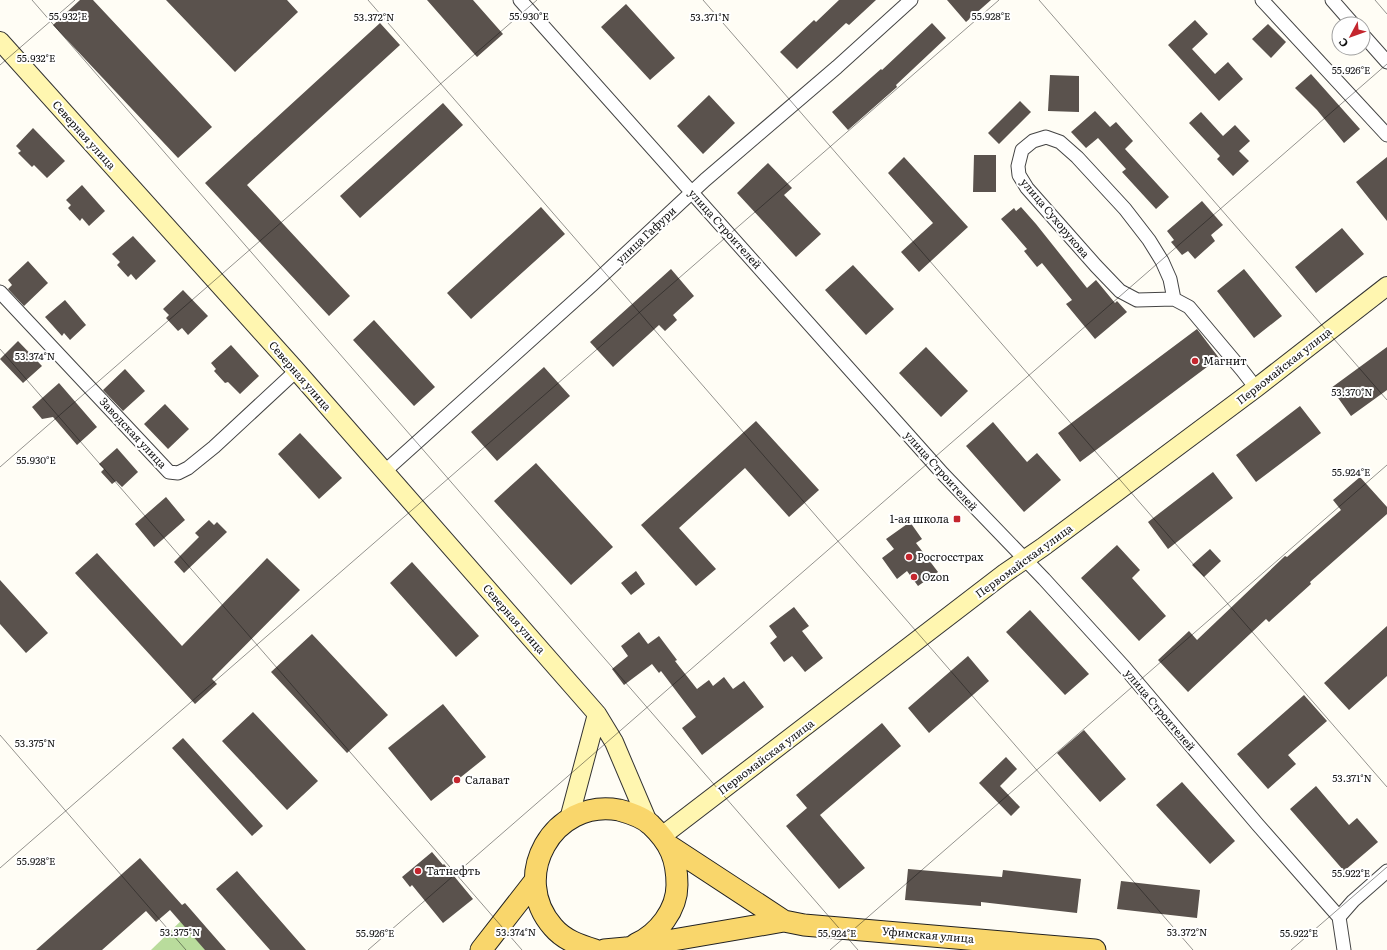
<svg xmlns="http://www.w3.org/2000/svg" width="1387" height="950" font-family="Literata,serif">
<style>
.forest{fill:#b9dc9c}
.building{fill:#5a524d}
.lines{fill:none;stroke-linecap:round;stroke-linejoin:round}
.street-casing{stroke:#444;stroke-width:15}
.secondary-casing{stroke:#333;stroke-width:20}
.primary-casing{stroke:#222;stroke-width:23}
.street{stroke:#fff;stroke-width:13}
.secondary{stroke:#fff6b0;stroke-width:18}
.primary{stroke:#f9d66b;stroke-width:21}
.ticks{fill:none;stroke:#111;stroke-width:1;stroke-opacity:0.45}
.poi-dot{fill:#c4262e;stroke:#fff;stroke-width:1.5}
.labels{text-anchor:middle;stroke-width:4;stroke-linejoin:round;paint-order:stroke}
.street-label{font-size:11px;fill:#111;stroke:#fff}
.poi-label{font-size:11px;fill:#111;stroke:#fff;text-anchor:start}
.ticks-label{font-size:10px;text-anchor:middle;fill:#111;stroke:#fff;stroke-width:4;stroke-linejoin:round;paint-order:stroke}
</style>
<rect width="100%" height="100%" fill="#fffdf5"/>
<path class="forest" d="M 186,916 L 210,950 L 151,950 Z"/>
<path class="building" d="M 80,0 L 93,0 L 212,127 L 178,158 L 53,25 Z
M 166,0 L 287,0 L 298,12 L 235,72 Z
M 427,0 L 473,0 L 503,34 L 477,57 Z
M 839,0 L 876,0 L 849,25 L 846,23 L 797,69 L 780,52 L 814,20 L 816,22 Z
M 947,0 L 991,0 L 966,22 Z
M 626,4 L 675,58 L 650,80 L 601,27 Z
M 1195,20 L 1208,34 L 1192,49 L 1215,74 L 1228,62 L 1243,79 L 1219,101 L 1168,45 Z
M 380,23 L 400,45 L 247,185 L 350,296 L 329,316 L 205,183 Z
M 932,23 L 946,38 L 896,85 L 897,87 L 848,130 L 832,112 L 881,69 L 882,70 Z
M 1268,24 L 1286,42 L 1271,58 L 1252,39 Z
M 1311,74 L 1360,129 L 1344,143 L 1317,110 L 1295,88 Z
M 1050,75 L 1079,76 L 1079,112 L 1048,111 Z
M 709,95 L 735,123 L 703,154 L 677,126 Z
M 1020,101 L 1031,112 L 999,144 L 988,133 Z
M 443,103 L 463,125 L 360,218 L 340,196 Z
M 1095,111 L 1110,127 L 1116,122 L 1133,141 L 1125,149 L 1169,197 L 1156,209 L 1122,172 L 1126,169 L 1098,138 L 1086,148 L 1071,132 Z
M 1201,112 L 1223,136 L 1235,125 L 1250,141 L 1239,151 L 1249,161 L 1233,176 L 1217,159 L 1220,156 L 1189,123 Z
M 33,128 L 65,161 L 47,178 L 34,165 L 32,167 L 18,153 L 21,151 L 16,146 Z
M 974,155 L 996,155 L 996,192 L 973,192 Z
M 904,157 L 968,227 L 919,272 L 901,252 L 933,223 L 888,173 Z
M 1387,157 L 1387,221 L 1356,182 Z
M 768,163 L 792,188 L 784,195 L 821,234 L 796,257 L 737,193 Z
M 82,185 L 105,211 L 89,226 L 82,218 L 80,221 L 68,208 L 71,205 L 66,200 Z
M 1202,201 L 1223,225 L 1211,235 L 1215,241 L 1195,259 L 1188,251 L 1182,255 L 1171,242 L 1174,240 L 1167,231 Z
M 541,207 L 565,234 L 471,319 L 447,293 Z
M 1021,207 L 1036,224 L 1087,288 L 1096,280 L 1115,303 L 1117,301 L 1127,312 L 1095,339 L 1066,304 L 1072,300 L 1042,263 L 1037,267 L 1024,251 L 1027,249 L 1001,219 L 1014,208 L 1016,211 Z
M 1342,228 L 1364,254 L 1316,293 L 1295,267 Z
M 133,236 L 156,261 L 136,280 L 131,274 L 128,277 L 117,265 L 120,262 L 112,254 Z
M 28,261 L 48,283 L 24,306 L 8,289 L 12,285 L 8,280 Z
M 853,265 L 894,309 L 866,335 L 825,290 Z
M 671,269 L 694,296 L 673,315 L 677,320 L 665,331 L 659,325 L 613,367 L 590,342 Z
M 1244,269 L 1282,316 L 1254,338 L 1217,291 Z
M 183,290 L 208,316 L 188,335 L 182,328 L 178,331 L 166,318 L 169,315 L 163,309 Z
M 65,300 L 86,325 L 70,340 L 64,333 L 62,336 L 45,317 Z
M 374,320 L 435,387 L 414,406 L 353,340 Z
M 1197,329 L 1219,358 L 1080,462 L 1058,433 Z
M 18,341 L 42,366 L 23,383 L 0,359 Z
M 231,345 L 259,376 L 240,394 L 228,382 L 225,383 L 214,371 L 216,369 L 211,363 Z
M 926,347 L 968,391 L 941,417 L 899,373 Z
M 1387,347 L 1387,390 L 1351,416 L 1331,388 Z
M 544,367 L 570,396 L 497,461 L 471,432 Z
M 125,369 L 145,391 L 123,411 L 103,390 Z
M 59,383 L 97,427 L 77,445 L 53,417 L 42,419 L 32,407 Z
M 165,404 L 189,429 L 168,449 L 144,424 Z
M 1300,406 L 1321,433 L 1256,482 L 1236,455 Z
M 756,421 L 819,490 L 789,517 L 745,468 L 679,528 L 716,569 L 696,586 L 641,525 Z
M 993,422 L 1027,462 L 1037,453 L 1061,480 L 1024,512 L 966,446 Z
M 300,433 L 342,478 L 319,499 L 278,454 Z
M 117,448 L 138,472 L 122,487 L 116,481 L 112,484 L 101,472 L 104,469 L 99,464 Z
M 536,463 L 613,547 L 571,585 L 494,501 Z
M 1213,472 L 1233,498 L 1168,549 L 1148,522 Z
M 1360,477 L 1387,507 L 1387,514 L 1310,582 L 1311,584 L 1269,622 L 1266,619 L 1188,692 L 1158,660 L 1189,631 L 1197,640 L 1285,556 L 1287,557 L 1341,510 L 1333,500 Z
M 166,497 L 185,520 L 154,547 L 135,524 Z
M 209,520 L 214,525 L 217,522 L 227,532 L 184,573 L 174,562 L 199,537 L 195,533 Z
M 910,522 L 922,539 L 916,543 L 938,572 L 918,586 L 907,571 L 897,579 L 882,558 L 894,549 L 886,539 Z
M 1117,545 L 1140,570 L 1132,578 L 1166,616 L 1139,641 L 1081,578 Z
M 1210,549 L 1221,561 L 1204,577 L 1192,565 Z
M 97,553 L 182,646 L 267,558 L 300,590 L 212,679 L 217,684 L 195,704 L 75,573 Z
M 412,562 L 479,636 L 456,657 L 390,583 Z
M 636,571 L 645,584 L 631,595 L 621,583 Z
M 0,580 L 48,633 L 26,653 L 0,624 Z
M 794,607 L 809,626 L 802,631 L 823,658 L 805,672 L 792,656 L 784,662 L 770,643 L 777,637 L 769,626 Z
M 1030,610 L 1089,674 L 1065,695 L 1006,632 Z
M 1387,626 L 1387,676 L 1349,710 L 1324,683 Z
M 639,632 L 648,644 L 659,636 L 677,660 L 675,661 L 697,689 L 709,680 L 713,686 L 724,677 L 733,689 L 744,681 L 764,707 L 702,755 L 682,728 L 696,717 L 661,671 L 659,673 L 652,664 L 624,685 L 612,669 L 628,656 L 621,646 Z
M 312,634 L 388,715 L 347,753 L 271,672 Z
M 968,656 L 989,681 L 929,733 L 908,708 Z
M 1304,695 L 1327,721 L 1288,755 L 1296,764 L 1268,789 L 1237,754 Z
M 443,704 L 486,757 L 431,801 L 388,748 Z
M 253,712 L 318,781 L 287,810 L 222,741 Z
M 882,723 L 901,746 L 820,815 L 865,868 L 839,889 L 786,826 L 807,808 L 796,795 Z
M 1084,730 L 1126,779 L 1100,802 L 1057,753 Z
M 183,738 L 263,826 L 252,836 L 172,748 Z
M 1006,757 L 1017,769 L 1000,786 L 1020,807 L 1011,816 L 979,783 Z
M 1182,782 L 1235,841 L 1210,864 L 1156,805 Z
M 1316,786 L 1349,825 L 1357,818 L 1378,842 L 1344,871 L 1290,809 Z
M 432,852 L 443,865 L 444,864 L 473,899 L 443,923 L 412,885 L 410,887 L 402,877 Z
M 140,858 L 182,905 L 185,903 L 226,950 L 205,950 L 170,910 L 156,922 L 146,911 L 102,950 L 36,950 Z
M 908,869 L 1002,877 L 1003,870 L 1081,879 L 1077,913 L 981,902 L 981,906 L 905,900 Z
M 237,871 L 306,950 L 270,950 L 216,889 Z
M 1121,881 L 1200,890 L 1197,918 L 1117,909 Z"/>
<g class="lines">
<g class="street-casing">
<path id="street" d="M 520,0 L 943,474 L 1044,579 L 1125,668 L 1258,825 L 1339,917 L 1344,950
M 1262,0 L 1387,135
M 1332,0 L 1353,24
M 1363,35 L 1387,62
M 0,292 L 169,472 L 178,473 L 188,468 L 214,447 L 296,371
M 1174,299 L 1170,279 L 1162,261 L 1149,240 L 1125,209 L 1077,157 L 1060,142 L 1046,137 L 1033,141 L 1022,150 L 1018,166 L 1019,175 L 1027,188 L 1096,266 L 1120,291 L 1137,300 L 1174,299 L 1189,307 L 1242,370 L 1256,388
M 384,472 L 592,285 L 705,180 L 837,67 L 911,0
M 1339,917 L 1353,901 L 1387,871"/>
</g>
<g class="secondary-casing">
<path id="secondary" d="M 0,41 L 294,368 L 597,714 L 614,742 L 648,822
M 569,819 L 597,714
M 662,836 L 1005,573 L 1043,547 L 1256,388 L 1387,286"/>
</g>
<g class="primary-casing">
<path id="primary" d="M 668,845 L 784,921
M 481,950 L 534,882
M 595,950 C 579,945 564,940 553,927 C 509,877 553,798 619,810 C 630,813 643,817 651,825 C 670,843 677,859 677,885 C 677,910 658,934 636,944
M 604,950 L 626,948 L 784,921 L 804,925 L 1095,950"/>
</g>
<use href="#street" class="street"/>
<use href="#secondary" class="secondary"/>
<use href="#primary" class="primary"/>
</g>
<path class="ticks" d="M 32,0 L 858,950M 368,0 L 1193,950M 703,0 L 1387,787M 1039,0 L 1387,400M 1375,0 L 1387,14M 0,65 L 75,0M 0,349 L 522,950M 0,467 L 537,0M 0,735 L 186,950M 0,868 L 999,0M 368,950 L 1387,64M 830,950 L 1387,465M 1291,950 L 1387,867"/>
<g class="poi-dot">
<circle cx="1195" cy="361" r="4"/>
<rect x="953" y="515" width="8" height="8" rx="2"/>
<circle cx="909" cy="557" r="4"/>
<circle cx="914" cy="577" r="4"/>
<circle cx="457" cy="780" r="4"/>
<circle cx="418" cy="871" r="4"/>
</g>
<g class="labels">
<g class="street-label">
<text transform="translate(84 135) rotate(48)" y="4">Северная улица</text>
<text transform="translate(1055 218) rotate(50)" y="4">улица Сухорукова</text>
<text transform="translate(725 229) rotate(48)" y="4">улица Строителей</text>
<text transform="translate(646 235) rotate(-43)" y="4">улица Гафури</text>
<text transform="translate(1284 366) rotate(-38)" y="4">Первомайская улица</text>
<text transform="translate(300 376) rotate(49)" y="4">Северная улица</text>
<text transform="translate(133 433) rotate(47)" y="4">Заводская улица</text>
<text transform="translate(941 471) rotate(48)" y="4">улица Строителей</text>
<text transform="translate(1024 561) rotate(-36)" y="4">Первомайская улица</text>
<text transform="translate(514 619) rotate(49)" y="4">Северная улица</text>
<text transform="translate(1160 710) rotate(50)" y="4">улица Строителей</text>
<text transform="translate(766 757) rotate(-37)" y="4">Первомайская улица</text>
<text transform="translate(928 935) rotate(5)" y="4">Уфимская улица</text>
</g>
<g class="poi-label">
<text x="1203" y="365">Магнит</text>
<text x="949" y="523" text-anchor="end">1-ая школа</text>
<text x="917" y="561">Росгосстрах</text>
<text x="922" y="581">Ozon</text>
<text x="465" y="784">Салават</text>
<text x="426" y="875">Татнефть</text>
</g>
</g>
<g class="ticks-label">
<text x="68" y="20">55.932°E</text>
<text x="529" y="20">55.930°E</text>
<text x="991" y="20">55.928°E</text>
<text x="374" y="21">53.372°N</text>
<text x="710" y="21">53.371°N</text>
<text x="36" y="62">55.932°E</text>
<text x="1351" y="74">55.926°E</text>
<text x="35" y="360">53.374°N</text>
<text x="1352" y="396">53.370°N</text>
<text x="36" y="464">55.930°E</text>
<text x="1351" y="476">55.924°E</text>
<text x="35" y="747">53.375°N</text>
<text x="1352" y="782">53.371°N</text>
<text x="36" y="865">55.928°E</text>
<text x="1351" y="877">55.922°E</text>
<text x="180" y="936">53.375°N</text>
<text x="516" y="936">53.374°N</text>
<text x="1187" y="936">53.372°N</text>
<text x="375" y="937">55.926°E</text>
<text x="837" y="937">55.924°E</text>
<text x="1299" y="937">55.922°E</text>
</g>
<g transform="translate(1351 36) rotate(229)"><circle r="19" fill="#ffffff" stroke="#a0a0a0"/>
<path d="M0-3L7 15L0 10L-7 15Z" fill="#c4262e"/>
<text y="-6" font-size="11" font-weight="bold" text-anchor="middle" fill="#111111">С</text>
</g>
</svg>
